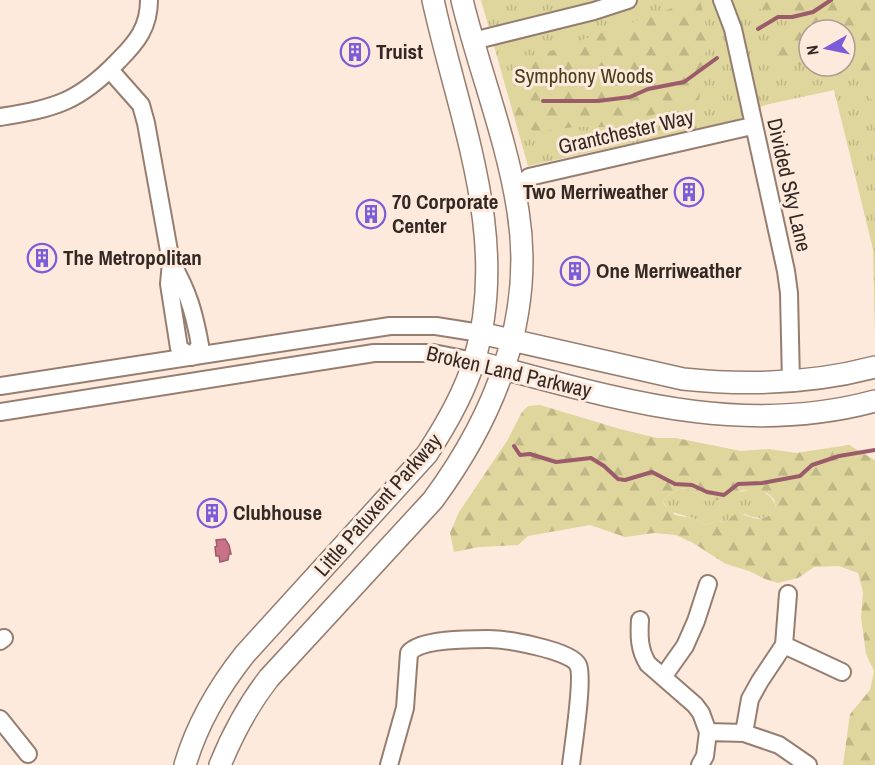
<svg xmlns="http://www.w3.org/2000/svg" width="875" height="765" font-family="'Archivo Narrow',sans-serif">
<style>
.grass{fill:url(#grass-tufts);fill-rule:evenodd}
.forest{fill:url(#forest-firs);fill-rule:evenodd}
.water{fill:#c97188;stroke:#9c5b6a;stroke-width:1.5}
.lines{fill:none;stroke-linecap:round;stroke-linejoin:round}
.stream{stroke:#9c5b6a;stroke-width:4}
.minor-casing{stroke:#957e70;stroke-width:20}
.major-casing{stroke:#957e70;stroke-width:24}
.minor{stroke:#fff;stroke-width:16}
.major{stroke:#fff;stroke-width:21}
.labels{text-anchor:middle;stroke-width:6;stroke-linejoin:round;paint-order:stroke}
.poi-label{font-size:21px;font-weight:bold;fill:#332923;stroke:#fee9dd;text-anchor:start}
.park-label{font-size:21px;fill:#464019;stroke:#fee9dd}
.street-label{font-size:21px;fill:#332923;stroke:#fee9dd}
</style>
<defs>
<pattern id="grass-tufts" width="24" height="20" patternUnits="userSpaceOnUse" patternTransform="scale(1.5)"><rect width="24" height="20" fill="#ded69c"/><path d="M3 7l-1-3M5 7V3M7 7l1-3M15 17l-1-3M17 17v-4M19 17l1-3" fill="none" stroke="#bfb886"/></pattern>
<pattern id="forest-firs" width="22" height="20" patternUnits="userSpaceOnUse" patternTransform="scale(1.5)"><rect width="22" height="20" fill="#ded69c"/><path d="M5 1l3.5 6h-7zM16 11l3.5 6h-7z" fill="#bfb886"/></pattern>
</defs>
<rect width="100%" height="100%" fill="#fee9dd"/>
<path class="grass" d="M 481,0 L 875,0 L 875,333 L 873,249 L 834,90 L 765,105 L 737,120 L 528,166 ZM 809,30 L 845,30 L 845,66 L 809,66 Z
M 686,488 L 711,501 C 731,494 766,479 776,506 L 773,514 C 763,519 755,519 745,514 L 731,517 L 726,522 L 717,521 L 705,525 C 700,523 697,520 692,518 C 679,513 669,515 663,501 C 671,493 675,489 686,488 Z"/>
<path class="forest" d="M 695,0 L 700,0 L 708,34 L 699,100 L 616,127 L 575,127 L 535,132 L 517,121 L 503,77 L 525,60 Z
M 752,0 L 875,0 L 875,104 L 856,79 L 838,66 L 845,66 L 845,30 L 809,30 L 809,66 L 815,66 C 797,68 782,59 770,48 L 790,27 L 787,11 L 757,9 Z
M 540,405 L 620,429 L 657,438 L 676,438 L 741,451 L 769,449 L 796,453 L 849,445 L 875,460 L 875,765 L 843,765 L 850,714 L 870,690 L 874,671 L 866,654 L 861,617 L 863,592 L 858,573 L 839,566 L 814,567 L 798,578 L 778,583 L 765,579 L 749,571 L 726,564 L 693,543 L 676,535 L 654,533 L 625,537 L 590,525 L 528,536 L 518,545 L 479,547 L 454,552 L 450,533 L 459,512 L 507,441 L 522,412 L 528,406 ZM 686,488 L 711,501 L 730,498 L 742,490 L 767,493 L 774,499 L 776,506 L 773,514 C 767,517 759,520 753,518 C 738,514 740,509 726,522 L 717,521 L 705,525 L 692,518 L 675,515 L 671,509 L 665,506 L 663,501 C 671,493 675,489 686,488 Z"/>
<path class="water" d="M 225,539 L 229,545 L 231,554 L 229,554 L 228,560 L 220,562 L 219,556 L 216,556 L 215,547 L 217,546 L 216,540 Z"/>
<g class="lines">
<path class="stream" d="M 758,29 L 778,17 L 792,17 L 813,12 L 831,0
M 543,101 L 598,101 L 630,97 L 648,89 L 684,82 L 717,58
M 514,446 L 520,455 L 530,454 L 556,462 L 591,458 L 604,466 L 618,479 L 625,480 L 652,472 L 675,484 L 692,485 L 707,492 L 724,495 L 738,484 L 762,483 L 800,476 L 812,465 L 839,456 L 875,450"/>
<g class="minor-casing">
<path id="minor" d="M 722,0 L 733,29 L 786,271 L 789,293 L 791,383
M 473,41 L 594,11 L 628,0
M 110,70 L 141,105 L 146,123 L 171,262 L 169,284 L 179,348 L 192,357 L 200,345 C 194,312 188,291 171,262
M 0,117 C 56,108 79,102 119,60 C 137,42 149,27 149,0
M 515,190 L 529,177 L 752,126
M 0,386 L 390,326 L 436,326 L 480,333
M 0,412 L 374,353 L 433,353 L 474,361
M 640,620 C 639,636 639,650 648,664 L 695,705 L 701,713 L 708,732 L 744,733 L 750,699 L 760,681 L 784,645 L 788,594
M 0,641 L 4,638
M 784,645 L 842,672
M 663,677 L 685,646 L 696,621 L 708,584
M 0,719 L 28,754
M 744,733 L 779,745 L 808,765
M 389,765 L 405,708 L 409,653 C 420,639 469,639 488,639 C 505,639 571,650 578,665 C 584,677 573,748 571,765
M 700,765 L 705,756 L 708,732"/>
</g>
<g class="major-casing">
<path id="major" d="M 480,333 L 683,379 C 749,386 811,384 875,367
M 474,361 C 609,396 735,439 875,401
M 185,765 C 197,724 218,688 245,654 L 427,454 C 446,425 464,394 474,361 C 511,239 459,119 433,0
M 220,765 C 233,733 248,705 269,678 L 433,500 C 495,416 535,317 518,211 C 507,139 479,70 462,0"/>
</g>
<use href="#minor" class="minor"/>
<use href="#major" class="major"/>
</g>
<defs>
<g id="building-ring" transform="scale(1.5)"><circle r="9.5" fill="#fee9dd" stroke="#7b5dd8" stroke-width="1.5"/><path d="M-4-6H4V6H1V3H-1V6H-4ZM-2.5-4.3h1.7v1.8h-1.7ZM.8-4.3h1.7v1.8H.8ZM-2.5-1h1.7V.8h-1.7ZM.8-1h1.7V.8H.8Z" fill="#7b5dd8"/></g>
</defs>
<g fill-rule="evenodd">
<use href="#building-ring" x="355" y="52"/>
<use href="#building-ring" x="689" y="192"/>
<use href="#building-ring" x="371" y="214"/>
<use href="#building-ring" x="42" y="258"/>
<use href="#building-ring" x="575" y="271"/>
<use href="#building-ring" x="212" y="513"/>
</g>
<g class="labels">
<g class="poi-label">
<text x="376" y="59">Truist</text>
<text x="668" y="199" text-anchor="end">Two Merriweather</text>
<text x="392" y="209">70 Corporate<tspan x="392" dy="24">Center</tspan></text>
<text x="63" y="265">The Metropolitan</text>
<text x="596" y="278">One Merriweather</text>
<text x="233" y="520">Clubhouse</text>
</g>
<g class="park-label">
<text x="584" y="83">Symphony Woods</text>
</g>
<g class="street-label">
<text transform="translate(626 132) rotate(-13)" y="7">Grantchester Way</text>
<text transform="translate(789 185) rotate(77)" y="7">Divided Sky Lane</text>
<text transform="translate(509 372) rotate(13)" y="7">Broken Land Parkway</text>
<text transform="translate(378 505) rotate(-49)" y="7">Little Patuxent Parkway</text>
</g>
</g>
<g transform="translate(827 48) rotate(261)"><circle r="28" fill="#fee9dd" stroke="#ad9c93" stroke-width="1.5"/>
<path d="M0-4.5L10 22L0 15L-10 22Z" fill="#7b5dd8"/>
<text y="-9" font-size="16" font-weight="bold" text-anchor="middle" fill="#332923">N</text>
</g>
</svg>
